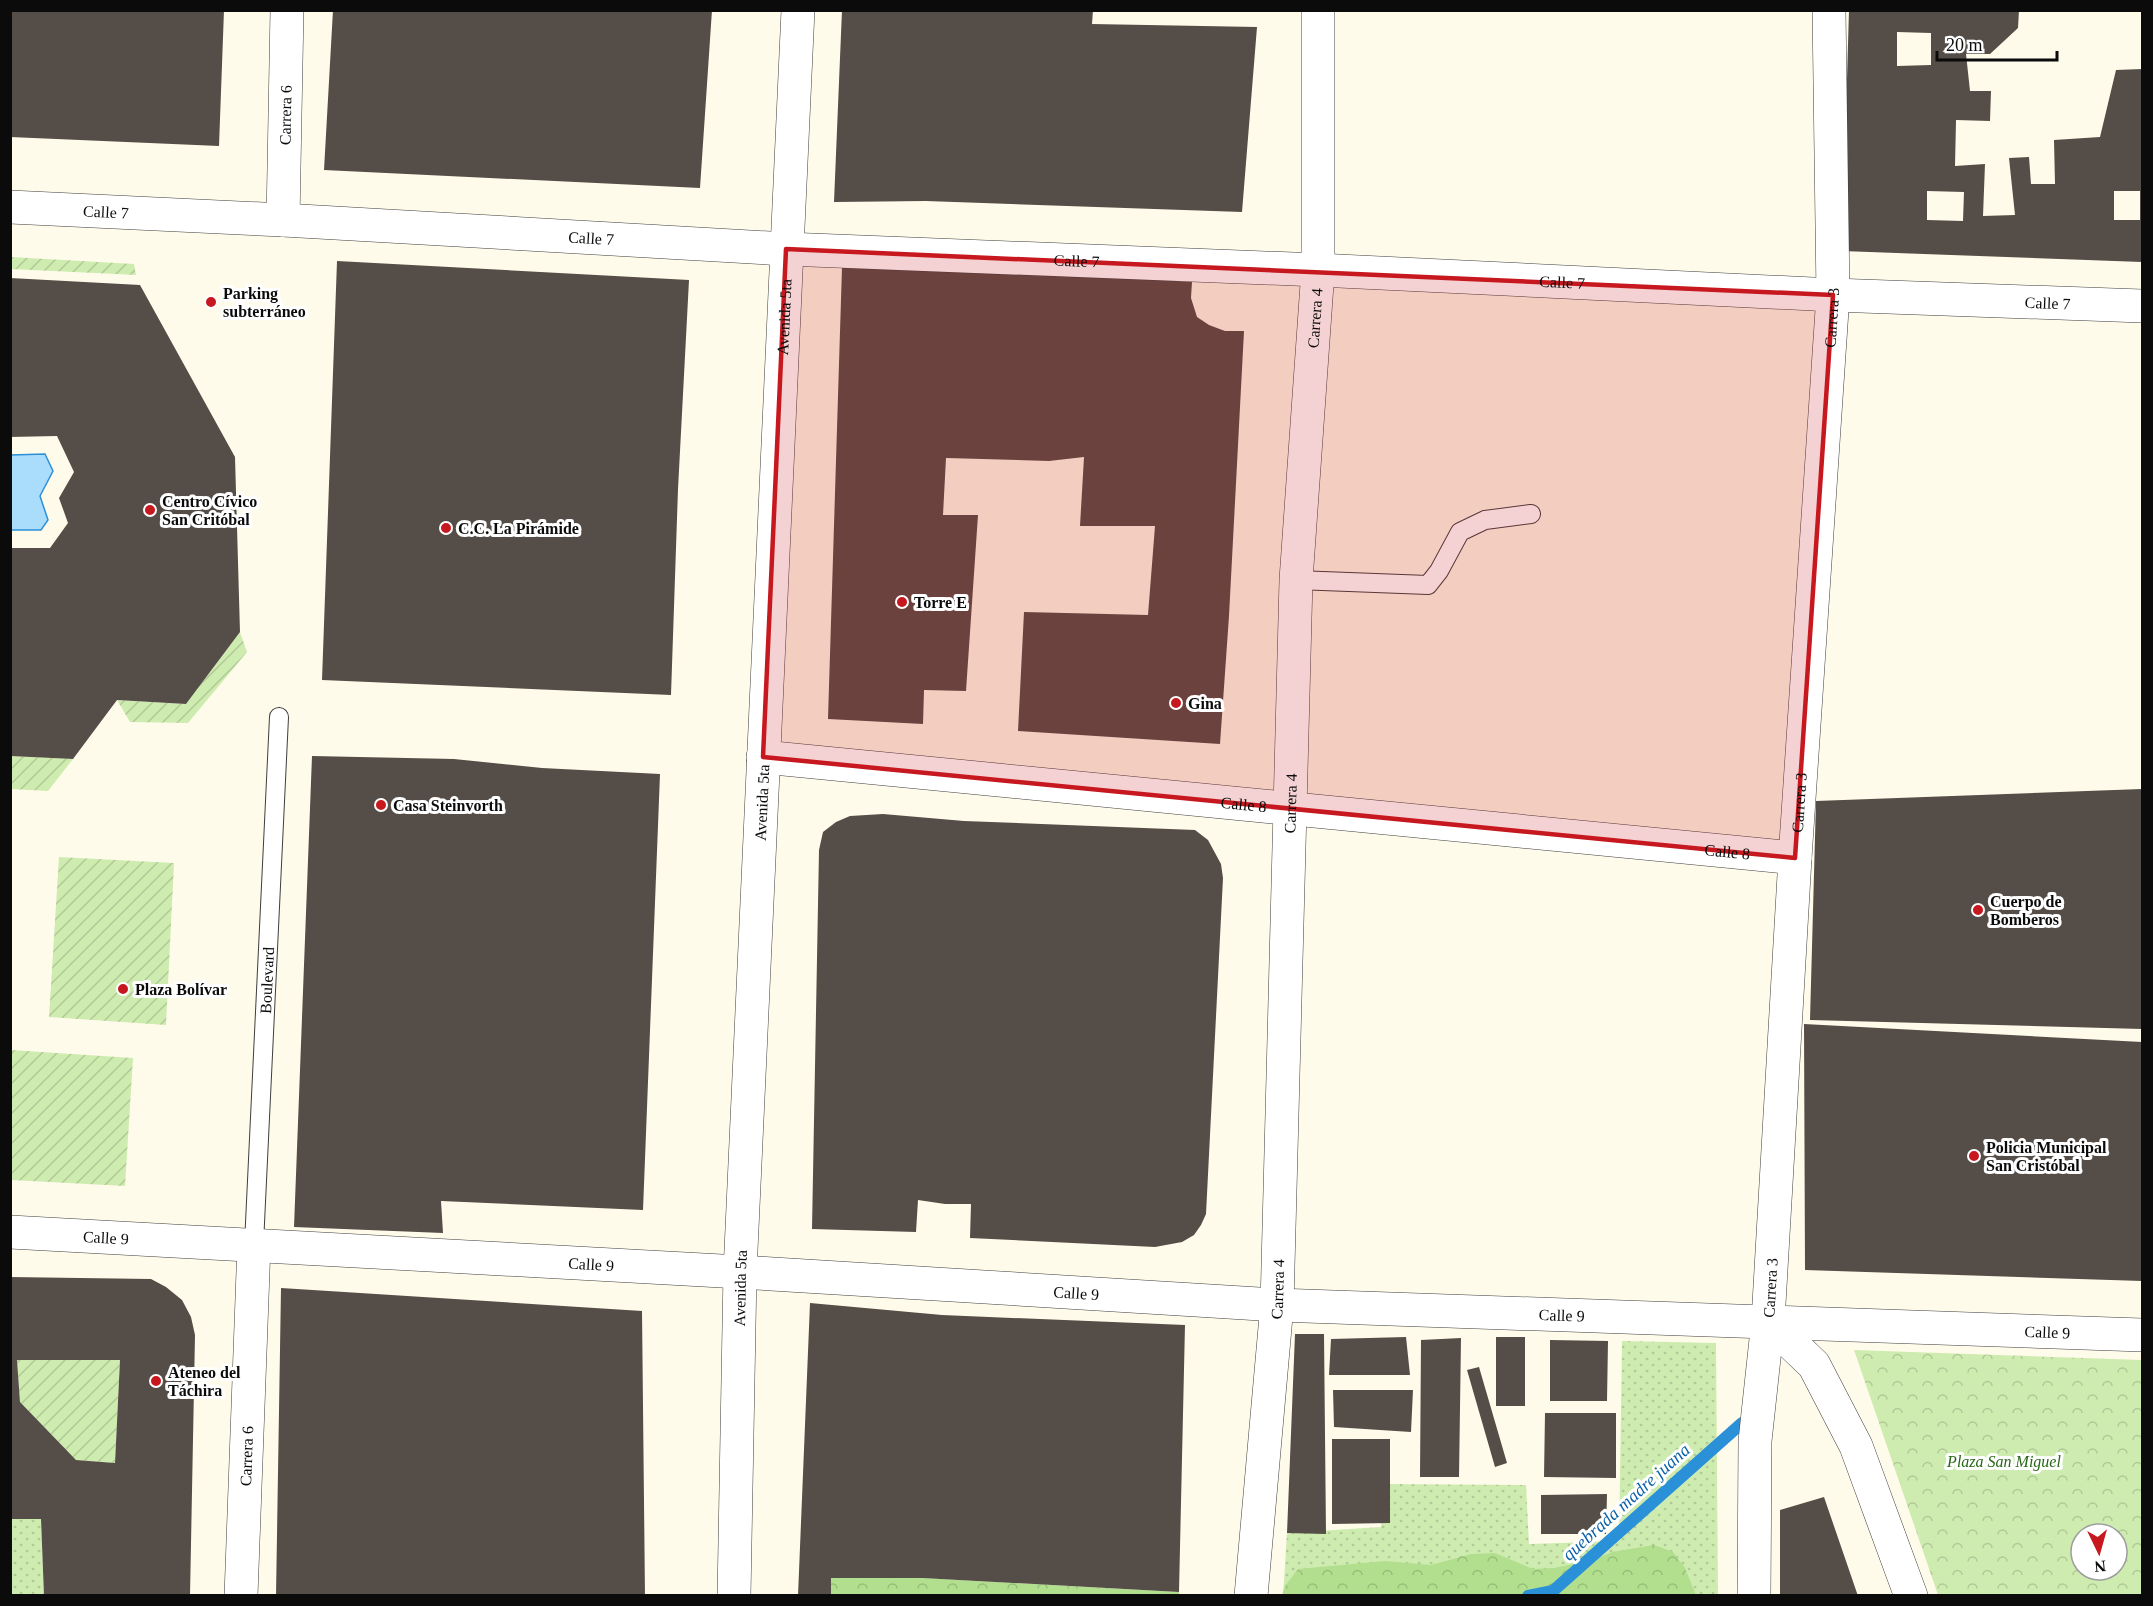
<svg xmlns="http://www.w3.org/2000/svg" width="2153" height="1606" font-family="Georgia,serif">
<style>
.grass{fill:url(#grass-dots)}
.forest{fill:url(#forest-crowns)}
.park{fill:url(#park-crowns);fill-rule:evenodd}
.garden{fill:url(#garden-furrows)}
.water{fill:#aadcfb;stroke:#2a91d9;stroke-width:1.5}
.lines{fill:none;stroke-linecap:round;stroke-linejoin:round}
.stream{stroke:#2a91d9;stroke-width:12}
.building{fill:#554d47;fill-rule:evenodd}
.service-casing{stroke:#3e3e3e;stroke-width:20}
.minor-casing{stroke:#3e3e3e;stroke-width:34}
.tertiary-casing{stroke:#3e3e3e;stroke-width:34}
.service{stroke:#fff;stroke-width:18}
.minor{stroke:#fff;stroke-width:33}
.tertiary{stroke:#fff;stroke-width:33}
.marked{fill:#c6181e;fill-opacity:0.2;stroke:#c6181e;stroke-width:4.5;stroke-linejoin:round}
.poi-dot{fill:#c6181e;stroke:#fff;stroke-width:2}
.labels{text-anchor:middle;stroke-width:6;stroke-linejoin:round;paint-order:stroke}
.street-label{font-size:16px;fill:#0b0b0b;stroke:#fff}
.poi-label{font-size:16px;font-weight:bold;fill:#0b0b0b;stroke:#fff;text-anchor:start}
.park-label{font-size:16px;font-style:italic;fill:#276817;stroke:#fff}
.water-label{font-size:18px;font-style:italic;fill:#0b61a7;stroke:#fff}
</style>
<defs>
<pattern id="grass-dots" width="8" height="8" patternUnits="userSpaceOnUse" patternTransform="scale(1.5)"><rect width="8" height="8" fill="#cfecb0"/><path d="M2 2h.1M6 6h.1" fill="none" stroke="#b0c996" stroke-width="1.8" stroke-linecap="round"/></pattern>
<pattern id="forest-crowns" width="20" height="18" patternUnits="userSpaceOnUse" patternTransform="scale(1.5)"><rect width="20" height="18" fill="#b1df8e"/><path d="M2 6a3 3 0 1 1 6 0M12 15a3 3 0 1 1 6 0" fill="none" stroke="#97be79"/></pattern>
<pattern id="park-crowns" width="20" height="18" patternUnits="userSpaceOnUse" patternTransform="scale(1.5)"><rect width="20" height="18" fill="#cfecb0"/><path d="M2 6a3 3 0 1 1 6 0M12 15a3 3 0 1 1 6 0" fill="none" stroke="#b0c996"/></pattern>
<pattern id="garden-furrows" width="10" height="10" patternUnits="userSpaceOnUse" patternTransform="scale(1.5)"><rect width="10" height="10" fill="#cfecb0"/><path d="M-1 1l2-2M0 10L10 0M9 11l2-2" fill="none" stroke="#b0c996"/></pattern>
</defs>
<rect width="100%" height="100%" fill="#fffbea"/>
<path class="grass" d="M 1622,1341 L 1716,1343 L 1718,1595 L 1283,1596 L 1287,1533 L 1381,1527 L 1383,1484 L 1526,1485 L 1529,1544 L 1619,1541 Z
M 11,1519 L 41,1519 L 44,1595 L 11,1596 Z"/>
<path class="forest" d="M 1654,1545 L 1673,1552 L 1685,1568 L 1696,1595 L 1282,1595 L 1285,1586 L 1298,1569 L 1385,1561 L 1431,1565 L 1471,1554 L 1495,1553 L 1533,1569 L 1554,1568 L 1593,1560 L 1612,1552 Z
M 831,1578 L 922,1578 L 1179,1592 L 1179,1596 L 831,1596 Z"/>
<path class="park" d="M 1854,1350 L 2142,1360 L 2142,1595 L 1938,1595 ZM 2081,1534 L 2117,1534 L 2117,1570 L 2081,1570 Z"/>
<path class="garden" d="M 11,257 L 134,264 L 136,275 L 11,269 Z
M 240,632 L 247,652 L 188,723 L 130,722 L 117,700 L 186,704 Z
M 10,756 L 73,759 L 48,791 L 11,789 Z
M 59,857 L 174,863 L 166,1025 L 49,1017 Z
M 11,1050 L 133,1058 L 125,1186 L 11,1180 Z
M 17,1360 L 120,1360 L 115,1463 L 76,1460 L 20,1402 Z"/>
<path class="water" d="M 45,454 L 53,471 L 40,496 L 48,520 L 41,530 L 11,530 L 11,455 Z"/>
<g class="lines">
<path class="stream" d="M 1528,1596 L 1553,1591 L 1742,1423"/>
</g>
<path class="building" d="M 10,10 L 224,10 L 219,146 L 10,137 Z
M 333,10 L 712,10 L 700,188 L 324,170 Z
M 842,10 L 1093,10 L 1092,24 L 1257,27 L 1242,212 L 926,201 L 834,202 Z
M 1849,10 L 1891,10 L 1891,12 L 2019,10 L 2018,28 L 1990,54 L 1966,54 L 1970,91 L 1991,91 L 1990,121 L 1956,120 L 1955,166 L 1985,164 L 1983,216 L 2015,215 L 2009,158 L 2029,157 L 2031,184 L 2055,184 L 2054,140 L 2100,137 L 2116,70 L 2142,69 L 2142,262 L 1842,251 ZM 1897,32 L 1931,33 L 1931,65 L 1897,66 ZM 1927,191 L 1964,192 L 1963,221 L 1927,220 ZM 2114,191 L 2140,191 L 2140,220 L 2114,220 Z
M 337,261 L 689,280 L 678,489 L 671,695 L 322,680 Z
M 842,267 L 1056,273 L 1192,282 L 1191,298 L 1197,317 L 1209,325 L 1225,331 L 1244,331 L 1229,616 L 1220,744 L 1018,731 L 1024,612 L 1148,615 L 1155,526 L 1080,526 L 1084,457 L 1049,461 L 946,458 L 943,515 L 978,515 L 966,691 L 924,690 L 923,724 L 828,719 Z
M 10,278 L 140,285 L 235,457 L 240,632 L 186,704 L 117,700 L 73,759 L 10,756 L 10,548 L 50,548 L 68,523 L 59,498 L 74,472 L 57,436 L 10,437 Z
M 312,756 L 454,759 L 542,768 L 660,774 L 643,1210 L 441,1201 L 443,1233 L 294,1227 Z
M 2142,789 L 2142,1029 L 1810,1020 L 1816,801 Z
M 883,814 L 964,821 L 1195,830 L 1208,840 L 1221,864 L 1223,878 L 1206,1214 L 1201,1225 L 1194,1235 L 1182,1242 L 1155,1247 L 970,1238 L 971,1204 L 945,1204 L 918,1200 L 916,1232 L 812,1229 L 819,850 L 823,832 L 836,822 L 850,816 Z
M 1804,1024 L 2142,1042 L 2142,1281 L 1805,1270 Z
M 10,1277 L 151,1279 L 166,1287 L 182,1300 L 191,1317 L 195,1335 L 190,1596 L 44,1596 L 41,1519 L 10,1519 ZM 17,1360 L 120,1360 L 115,1463 L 76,1460 L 20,1402 Z
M 281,1288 L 642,1311 L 645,1596 L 276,1596 Z
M 810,1303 L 942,1315 L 1185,1325 L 1179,1592 L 922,1578 L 831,1578 L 831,1596 L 798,1596 Z
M 1295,1334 L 1324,1334 L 1326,1534 L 1287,1533 Z
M 1406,1337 L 1410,1375 L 1329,1375 L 1331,1339 Z
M 1496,1337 L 1525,1337 L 1525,1406 L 1496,1406 Z
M 1461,1338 L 1459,1477 L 1420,1477 L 1421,1340 Z
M 1550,1340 L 1608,1341 L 1607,1401 L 1550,1401 Z
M 1479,1367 L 1507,1463 L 1495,1467 L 1467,1370 Z
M 1333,1390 L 1413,1390 L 1411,1432 L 1334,1427 Z
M 1545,1413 L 1616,1413 L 1616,1478 L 1544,1477 Z
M 1332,1439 L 1390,1439 L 1390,1523 L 1332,1524 Z
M 1607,1494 L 1606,1534 L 1541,1534 L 1541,1495 Z
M 1824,1497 L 1858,1596 L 1780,1596 L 1780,1510 Z"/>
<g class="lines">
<g class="service-casing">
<g id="service">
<path d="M 1296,580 L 1428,585 L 1439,571 L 1460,532 L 1485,520 L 1531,514"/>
<path id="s1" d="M 254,1244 L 279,717"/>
</g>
</g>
<g class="minor-casing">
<g id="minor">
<path id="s2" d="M 10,207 L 283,220 L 786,249 L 1318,270 L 1833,295 L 2142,306"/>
<path id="s3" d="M 283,220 L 287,10"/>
<path id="s4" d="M 763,757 L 1795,858"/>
<path id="s5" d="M 10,1232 L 740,1272 L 1277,1305 L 2142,1335"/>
<path d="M 1768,1321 L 1814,1365 L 1856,1446 L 1911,1596"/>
<path id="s6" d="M 241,1596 L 254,1244"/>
<path id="s7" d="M 1251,1596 L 1277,1305 L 1296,580 L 1318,270 L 1318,10"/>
<path id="s8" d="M 1754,1596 L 1755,1441 L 1768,1321 L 1795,858 L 1833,295 L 1829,10"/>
</g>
</g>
<g class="tertiary-casing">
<g id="tertiary">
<path id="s9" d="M 734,1596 L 740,1272 L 798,10"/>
</g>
</g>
<use href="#service" class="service"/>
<use href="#minor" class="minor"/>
<use href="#tertiary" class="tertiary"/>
</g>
<path class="marked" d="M 786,249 L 1833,295 L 1795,858 L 763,757 Z"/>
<g class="poi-dot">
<circle cx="211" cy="302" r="6"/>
<circle cx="150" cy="510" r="6"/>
<circle cx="446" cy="528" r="6"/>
<circle cx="902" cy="602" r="6"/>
<circle cx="1176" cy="703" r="6"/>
<circle cx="381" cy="805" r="6"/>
<circle cx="1978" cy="910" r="6"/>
<circle cx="123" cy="989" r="6"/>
<circle cx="1974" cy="1156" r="6"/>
<circle cx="156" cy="1381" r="6"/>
</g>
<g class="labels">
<g class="street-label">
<text dy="6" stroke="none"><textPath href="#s3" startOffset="105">Carrera 6</textPath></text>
<text dy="6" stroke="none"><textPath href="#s2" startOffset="96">Calle 7</textPath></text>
<text dy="6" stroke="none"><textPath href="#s2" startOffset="582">Calle 7</textPath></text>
<text dy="6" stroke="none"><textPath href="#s2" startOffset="1068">Calle 7</textPath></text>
<text dy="6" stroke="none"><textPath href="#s2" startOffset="1554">Calle 7</textPath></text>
<text dy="6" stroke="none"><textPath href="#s2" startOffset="2040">Calle 7</textPath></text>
<text dy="6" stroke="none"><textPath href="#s9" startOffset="1280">Avenida 5ta</textPath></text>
<text dy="6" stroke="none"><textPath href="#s7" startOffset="1280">Carrera 4</textPath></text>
<text dy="6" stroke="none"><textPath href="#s8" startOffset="1281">Carrera 3</textPath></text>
<text dy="6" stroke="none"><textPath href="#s9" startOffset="794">Avenida 5ta</textPath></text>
<text dy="6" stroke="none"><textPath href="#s7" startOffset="794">Carrera 4</textPath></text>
<text dy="6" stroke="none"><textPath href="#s8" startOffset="795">Carrera 3</textPath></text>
<text dy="6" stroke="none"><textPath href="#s4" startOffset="483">Calle 8</textPath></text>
<text dy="6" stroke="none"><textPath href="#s4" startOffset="969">Calle 8</textPath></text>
<text dy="6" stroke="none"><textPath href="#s1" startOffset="264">Boulevard</textPath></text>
<text dy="6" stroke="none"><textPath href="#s5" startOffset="96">Calle 9</textPath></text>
<text dy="6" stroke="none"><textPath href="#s5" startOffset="582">Calle 9</textPath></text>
<text dy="6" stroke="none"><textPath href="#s9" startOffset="308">Avenida 5ta</textPath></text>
<text dy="6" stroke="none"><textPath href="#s8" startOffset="309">Carrera 3</textPath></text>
<text dy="6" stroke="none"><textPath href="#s7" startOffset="308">Carrera 4</textPath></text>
<text dy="6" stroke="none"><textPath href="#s5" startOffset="1068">Calle 9</textPath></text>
<text dy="6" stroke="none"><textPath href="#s5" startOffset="1554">Calle 9</textPath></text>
<text dy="6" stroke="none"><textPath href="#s5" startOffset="2040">Calle 9</textPath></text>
<text dy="6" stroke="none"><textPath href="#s6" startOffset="140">Carrera 6</textPath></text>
</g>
<g class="poi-label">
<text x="223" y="299">Parking<tspan x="223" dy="18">subterráneo</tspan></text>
<text x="162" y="507">Centro Cívico<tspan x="162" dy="18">San Critóbal</tspan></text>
<text x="458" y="534">C.C. La Pirámide</text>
<text x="914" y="608">Torre E</text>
<text x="1188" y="709">Gina</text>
<text x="393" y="811">Casa Steinvorth</text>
<text x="1990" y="907">Cuerpo de<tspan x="1990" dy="18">Bomberos</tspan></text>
<text x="135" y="995">Plaza Bolívar</text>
<text x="1986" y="1153">Policia Municipal<tspan x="1986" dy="18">San Cristóbal</tspan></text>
<text x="168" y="1378">Ateneo del<tspan x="168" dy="18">Táchira</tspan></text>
</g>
<g class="park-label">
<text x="2004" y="1467">Plaza San Miguel</text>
</g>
<g class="water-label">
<text transform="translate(1626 1502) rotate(-42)" y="6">quebrada madre juana</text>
</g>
</g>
<rect width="2153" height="1606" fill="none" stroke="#0b0b0b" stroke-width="24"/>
<g transform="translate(2099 1552) rotate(175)"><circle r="28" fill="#ffffff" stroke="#9d9d9d" stroke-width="1.5"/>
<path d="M0-4.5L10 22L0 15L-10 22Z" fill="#c6181e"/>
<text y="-9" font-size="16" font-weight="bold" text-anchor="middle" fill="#0b0b0b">N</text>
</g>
<path d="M1937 51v9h120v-9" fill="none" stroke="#0b0b0b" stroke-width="3"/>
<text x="1946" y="51" font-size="18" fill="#0b0b0b" stroke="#ffffff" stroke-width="4.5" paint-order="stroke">20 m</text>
</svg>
